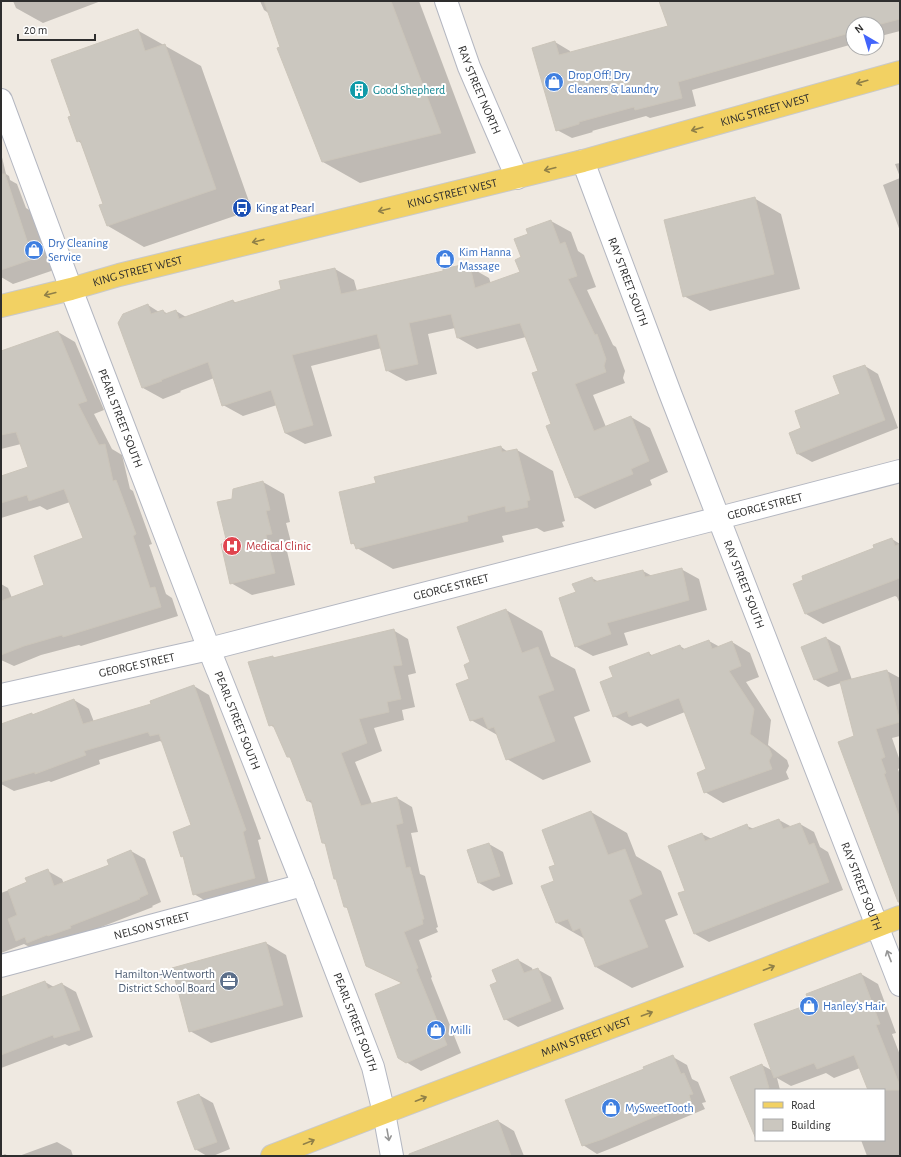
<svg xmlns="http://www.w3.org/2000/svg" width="901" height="1157" font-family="'Alegreya Sans',sans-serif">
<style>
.shadow{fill:#0003}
.building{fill:#cbc7bf;stroke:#cbc5ba}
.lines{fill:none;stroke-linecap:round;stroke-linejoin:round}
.minor-casing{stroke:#b4b7c1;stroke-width:24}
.major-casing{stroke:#c9c9c9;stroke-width:24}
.minor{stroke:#fff;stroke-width:22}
.major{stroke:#f2d163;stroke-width:22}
.oneway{stroke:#908048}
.oneway2{stroke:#969696}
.labels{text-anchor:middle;stroke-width:4;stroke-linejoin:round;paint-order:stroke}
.shop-label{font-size:12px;fill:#366cbe;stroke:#fff;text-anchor:start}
.culture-label{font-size:12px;fill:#0d838f;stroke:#fff;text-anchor:start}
.street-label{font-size:12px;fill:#2e2e2e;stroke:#fff}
.transit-label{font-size:12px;fill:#164399;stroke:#fff;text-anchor:start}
.health-label{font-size:12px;fill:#be3a42;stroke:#fff;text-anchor:start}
.service-label{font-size:12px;fill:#4e5e75;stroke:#fff;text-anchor:end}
</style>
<rect width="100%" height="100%" fill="#efe9e1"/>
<path class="shadow" d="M 13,1 L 101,1 L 43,23 L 16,8 Z
M 260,1 L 419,1 L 476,153 L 360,183 L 323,162 L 270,14 L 264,10 Z
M 660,1 L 900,1 L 900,31 L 877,37 L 877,24 L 853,24 L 853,44 L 692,90 L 696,106 L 650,118 L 646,116 L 592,131 L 593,132 L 572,138 L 557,130 L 555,42 L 570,51 L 570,53 L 669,27 Z
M 137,30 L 201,66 L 252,210 L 144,247 L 108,226 L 104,205 L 81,143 L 78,141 L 72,117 Z
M 1,153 L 6,174 L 9,176 L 10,180 L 17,184 L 26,208 L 34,213 L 54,270 L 13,284 L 1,277 Z
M 900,163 L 900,177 L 895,164 Z
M 900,178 L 900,231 L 883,185 Z
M 754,198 L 781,214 L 800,289 L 710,311 L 684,296 Z
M 551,221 L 571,232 L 578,251 L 584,255 L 596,287 L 587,290 L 613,345 L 616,347 L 625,371 L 623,378 L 625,383 L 593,395 L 606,427 L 631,417 L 650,428 L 668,472 L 650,480 L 652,485 L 595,509 L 576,497 L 552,424 L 539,372 L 526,337 L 477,349 L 458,338 L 455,328 L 428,334 L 437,374 L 406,381 L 386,370 L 382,348 L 311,366 L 332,436 L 305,444 L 285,433 L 277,405 L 243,416 L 223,405 L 214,378 L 180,391 L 181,392 L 163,399 L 143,388 L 119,323 L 148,305 L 159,312 L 163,311 L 168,314 L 176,311 L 186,317 L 233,301 L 237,303 L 282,289 L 335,269 L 354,280 L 357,291 L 444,272 L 466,265 L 489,278 L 491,284 L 521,273 L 522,258 L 529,235 Z
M 58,332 L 75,342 L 104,410 L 94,414 L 112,449 L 122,455 L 130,489 L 133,491 L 152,544 L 149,545 L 166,594 L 172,598 L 178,616 L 81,646 L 79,645 L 41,655 L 14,666 L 1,660 L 1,584 L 8,588 L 12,598 L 46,585 L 84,538 L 70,502 L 47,510 L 40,506 L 1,518 L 1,477 L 30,468 L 21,444 L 1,449 L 1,352 Z
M 865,366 L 878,374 L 898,428 L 812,462 L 798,454 L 790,433 L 803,429 L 841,395 Z
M 501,447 L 508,452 L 517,450 L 553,471 L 565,521 L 562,522 L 564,527 L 544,532 L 537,528 L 502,536 L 504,542 L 393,569 L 357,548 L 356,546 L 352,543 L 377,484 Z
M 263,482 L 284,494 L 290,522 L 286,523 L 292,546 L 286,547 L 295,585 L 252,595 L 231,583 L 228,543 L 232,500 Z
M 892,539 L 900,544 L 900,604 L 897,597 L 895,596 L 823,624 L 806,614 L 875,549 Z
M 681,569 L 699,579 L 707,610 L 624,633 L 628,645 L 593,656 L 575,646 L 577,593 L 592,578 L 599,582 L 643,571 L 652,576 Z
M 506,610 L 542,631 L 551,656 L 575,669 L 590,711 L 574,717 L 591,762 L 543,780 L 507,759 L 499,736 L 471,720 L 471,663 Z
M 393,630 L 408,639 L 416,673 L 408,675 L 415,707 L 402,710 L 404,720 L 374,728 L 382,751 L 355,762 L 372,804 L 397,798 L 412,807 L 418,832 L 411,833 L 420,874 L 425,876 L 438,927 L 436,928 L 438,932 L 419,940 L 432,977 L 431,978 L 461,1053 L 421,1071 L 406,1062 L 402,983 L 367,966 L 349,909 L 345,907 L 338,880 L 335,879 L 327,845 L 323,843 L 313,804 L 308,801 L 291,758 L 287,756 L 275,728 L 270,725 L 273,657 L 275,658 Z
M 826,638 L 840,646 L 852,680 L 887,671 L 900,678 L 900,736 L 892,738 L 900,761 L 900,768 L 898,769 L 900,775 L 900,877 L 855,737 L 841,683 L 828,687 L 814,679 Z
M 709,641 L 720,647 L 732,642 L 750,653 L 759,677 L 746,682 L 771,720 L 768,745 L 787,760 L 789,766 L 786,772 L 789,779 L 723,803 L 705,792 L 707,770 L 685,712 L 647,727 L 641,723 L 632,726 L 614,716 L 614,677 L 649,653 L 653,656 L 680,646 L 686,650 Z
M 194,686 L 209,695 L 261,839 L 258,840 L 270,887 L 209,903 L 194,894 L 184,857 L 182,856 L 193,826 L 163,743 L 160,741 L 99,760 L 100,764 L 51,782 L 49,781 L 14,791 L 1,784 L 1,725 L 31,714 L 34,715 L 74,700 L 89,709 L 94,722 L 152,705 Z
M 591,812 L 627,833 L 636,856 L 661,871 L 678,915 L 665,920 L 684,967 L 632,988 L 596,967 L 585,939 L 557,923 L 556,882 L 556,865 Z
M 779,820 L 792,827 L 800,824 L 814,832 L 820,847 L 828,852 L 843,890 L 709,942 L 695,934 L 679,894 L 686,891 L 702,834 L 712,839 L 747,826 L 754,829 Z
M 489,844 L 503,852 L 513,884 L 493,891 L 479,883 L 469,851 Z
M 131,851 L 145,859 L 161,902 L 152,906 L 153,907 L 83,934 L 31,948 L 24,944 L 1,953 L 1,893 L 28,883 L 48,871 L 62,879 L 64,884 L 110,866 Z
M 266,943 L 286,955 L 303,1017 L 211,1043 L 190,1031 Z
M 518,960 L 532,968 L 533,971 L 537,969 L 551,977 L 564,1009 L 518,1027 L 505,1019 Z
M 861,974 L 878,984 L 896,1033 L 892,1034 L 900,1055 L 900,1156 L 867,1156 L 861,1140 L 884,1140 L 884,1090 L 869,1090 L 860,1068 L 834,1078 L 826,1073 L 791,1086 L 777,1078 L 780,1090 L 756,1090 L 756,1107 L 740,1099 L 762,1065 L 773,1071 L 811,1005 Z
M 45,982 L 54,987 L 62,984 L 76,992 L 93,1037 L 69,1046 L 65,1044 L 1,1068 L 1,998 Z
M 673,1057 L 687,1065 L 692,1079 L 698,1082 L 706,1102 L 702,1103 L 705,1109 L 617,1146 L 597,1154 L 583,1145 L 645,1070 Z
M 199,1095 L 213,1103 L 230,1149 L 213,1156 L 207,1156 L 195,1149 Z
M 498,1121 L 514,1131 L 524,1156 L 422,1156 Z
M 57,1142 L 71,1150 L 73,1156 L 19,1156 Z
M 5,1154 L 8,1156 L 1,1156 Z"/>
<path class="building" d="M 264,1 L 391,1 L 441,133 L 322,162 L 277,48 L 280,47 Z
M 659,1 L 900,1 L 900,19 L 877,25 L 877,24 L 853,24 L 853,32 L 678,82 L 682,98 L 635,110 L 634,107 L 579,122 L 579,124 L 556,131 L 532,48 L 555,41 L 559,55 L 668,26 Z
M 138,29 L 145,51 L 165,44 L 216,189 L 107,226 L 99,205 L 103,204 L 80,140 L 77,142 L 68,117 L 71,116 L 51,60 Z
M 1,174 L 5,174 L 33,259 L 1,270 Z
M 755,197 L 774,274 L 683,297 L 664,220 Z
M 551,220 L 560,244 L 565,242 L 577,276 L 568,279 L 595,335 L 597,334 L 606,359 L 604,366 L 606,372 L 575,384 L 594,431 L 631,416 L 649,461 L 631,469 L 633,474 L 575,498 L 546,426 L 551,424 L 532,373 L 538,371 L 520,323 L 457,338 L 451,314 L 409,323 L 418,364 L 386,371 L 377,334 L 292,355 L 313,425 L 285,433 L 271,390 L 222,406 L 208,362 L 161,380 L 162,381 L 142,388 L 118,323 L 123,314 L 148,304 L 151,314 L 163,310 L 165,314 L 176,310 L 179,319 L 233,300 L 234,303 L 281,289 L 279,281 L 335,268 L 341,294 L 443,271 L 443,269 L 466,264 L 467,267 L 470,266 L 475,288 L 520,272 L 515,260 L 521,257 L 514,239 L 528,234 L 526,229 Z
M 58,331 L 87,401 L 78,404 L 99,445 L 105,444 L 113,481 L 116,480 L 136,534 L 133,536 L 150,588 L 155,587 L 161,607 L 63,637 L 62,635 L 24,646 L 1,655 L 1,601 L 44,585 L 34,556 L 83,538 L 64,489 L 29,501 L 27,495 L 1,503 L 1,476 L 28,467 L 16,432 L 1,435 L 1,351 Z
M 865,365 L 885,420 L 797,454 L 789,433 L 801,428 L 795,411 L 840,394 L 833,376 Z
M 501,446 L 502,452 L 517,449 L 530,500 L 527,501 L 528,507 L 506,512 L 505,506 L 467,516 L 468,521 L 356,549 L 354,543 L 351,544 L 339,492 L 376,483 L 374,477 Z
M 263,481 L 270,510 L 266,511 L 272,534 L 266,535 L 275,573 L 230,584 L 221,544 L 227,543 L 217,502 L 232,499 L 233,489 Z
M 892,538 L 895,546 L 900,544 L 900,578 L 805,614 L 793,584 L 803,580 L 802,576 L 874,548 L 873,545 Z
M 682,568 L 689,600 L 607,623 L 611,634 L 575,647 L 559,598 L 576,592 L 572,584 L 592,577 L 594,582 L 643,570 L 645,577 Z
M 506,609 L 522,653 L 538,647 L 554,690 L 538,696 L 555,741 L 506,760 L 494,727 L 488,729 L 483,717 L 470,721 L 456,684 L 469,679 L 464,665 L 470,662 L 457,627 Z
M 394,629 L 402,665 L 393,666 L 401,699 L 387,702 L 389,712 L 359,719 L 367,743 L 341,753 L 361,806 L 397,797 L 403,823 L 396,825 L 406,868 L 410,867 L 424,919 L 422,919 L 423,924 L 404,932 L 418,968 L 416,969 L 447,1045 L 406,1063 L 398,1058 L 375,994 L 402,983 L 366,966 L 347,907 L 344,907 L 336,879 L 334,879 L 325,843 L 322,843 L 311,800 L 307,801 L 290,757 L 287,757 L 273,725 L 269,726 L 248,662 L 273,656 L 273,658 Z
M 826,637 L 838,671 L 814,680 L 801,647 Z
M 709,640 L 712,649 L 732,641 L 741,666 L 729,671 L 754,709 L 750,734 L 769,748 L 772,755 L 769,761 L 772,769 L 704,793 L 697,773 L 706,769 L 679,698 L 629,717 L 627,711 L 613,717 L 600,682 L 613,677 L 609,667 L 649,652 L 650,656 L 680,645 L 682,650 Z
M 887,670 L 900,722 L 876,729 L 885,757 L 881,759 L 886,773 L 884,774 L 900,819 L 900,902 L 898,902 L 838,742 L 854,736 L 840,682 Z
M 194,685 L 246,830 L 243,832 L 255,878 L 193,895 L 183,856 L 181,857 L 173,832 L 191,825 L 159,734 L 150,736 L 148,732 L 84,751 L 86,755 L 35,774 L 35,772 L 1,782 L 1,724 L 32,713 L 32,715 L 74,699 L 83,724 L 151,704 L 150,701 Z
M 591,811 L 608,855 L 625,849 L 642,894 L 629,900 L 648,947 L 595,967 L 580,928 L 573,931 L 568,919 L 556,923 L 541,886 L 554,881 L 549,867 L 555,865 L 542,830 Z
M 779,819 L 783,829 L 800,823 L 809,845 L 814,843 L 829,882 L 694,934 L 678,893 L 685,891 L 668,846 L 702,833 L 705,841 L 747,824 L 749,830 Z
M 489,843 L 500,876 L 478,883 L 467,850 Z
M 131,850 L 148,894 L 139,898 L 140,899 L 70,926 L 71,928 L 48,936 L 47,935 L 27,943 L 25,937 L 16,941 L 8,919 L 17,915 L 8,890 L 27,882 L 25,878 L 48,869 L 54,886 L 109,865 L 107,860 Z
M 266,942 L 283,1005 L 189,1032 L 172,968 Z
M 518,959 L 524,973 L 538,968 L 551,1001 L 504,1020 L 490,985 L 497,982 L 492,970 Z
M 861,973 L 880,1024 L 876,1025 L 900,1086 L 900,1090 L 868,1090 L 854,1055 L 817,1069 L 814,1063 L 774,1078 L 754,1024 L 810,1004 L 806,994 Z
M 45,981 L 48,989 L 62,983 L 80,1030 L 54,1038 L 53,1035 L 1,1055 L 1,997 Z
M 673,1055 L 681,1074 L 684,1073 L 693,1094 L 689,1095 L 691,1101 L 603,1139 L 582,1146 L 565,1100 L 644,1069 L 643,1067 Z
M 762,1064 L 769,1088 L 764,1090 L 756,1090 L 756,1139 L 730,1077 Z
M 199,1094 L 217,1142 L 195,1150 L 177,1102 Z
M 498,1120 L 511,1156 L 409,1156 L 409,1154 Z"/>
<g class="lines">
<g class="minor-casing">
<g id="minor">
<path id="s1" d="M 446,1 L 469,67 L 517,178"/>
<path id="s2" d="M 1,100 L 71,289 L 209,649 L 303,885 L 373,1067 L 384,1113 L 392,1156"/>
<path id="s3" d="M 583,161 L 670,393 L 900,985"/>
<path id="s4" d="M 1,695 L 209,649 L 719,518 L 900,471"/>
<path id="s5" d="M 1,966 L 303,885"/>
</g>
</g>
<g class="major-casing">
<g id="major">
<path id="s6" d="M 1,306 L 71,289 L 119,275 L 583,161 L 900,72"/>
<path id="s7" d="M 272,1156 C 480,1074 692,999 900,917"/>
</g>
</g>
<use href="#minor" class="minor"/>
<use href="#major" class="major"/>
</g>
<defs><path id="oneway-shaft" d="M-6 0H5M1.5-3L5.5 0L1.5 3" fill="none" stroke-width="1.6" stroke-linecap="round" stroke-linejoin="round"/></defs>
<g class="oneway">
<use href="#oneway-shaft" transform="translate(862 82) rotate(164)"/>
<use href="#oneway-shaft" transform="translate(697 129) rotate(164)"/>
<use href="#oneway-shaft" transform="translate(550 169) rotate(166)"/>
<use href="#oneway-shaft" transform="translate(384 210) rotate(166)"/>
<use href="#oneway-shaft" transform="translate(258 241) rotate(166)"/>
<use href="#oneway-shaft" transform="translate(50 294) rotate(166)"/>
<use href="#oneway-shaft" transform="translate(769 968) rotate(-21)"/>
<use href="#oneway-shaft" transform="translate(647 1014) rotate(-20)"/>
<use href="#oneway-shaft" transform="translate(421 1099) rotate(-21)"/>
<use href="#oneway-shaft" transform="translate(309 1142) rotate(-22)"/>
</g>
<g class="oneway2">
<use href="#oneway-shaft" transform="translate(889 956) rotate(-111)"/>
<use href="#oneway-shaft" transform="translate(388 1135) rotate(80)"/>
</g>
<defs>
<g id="shop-disc" transform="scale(1)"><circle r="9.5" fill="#3f7fe0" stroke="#fff"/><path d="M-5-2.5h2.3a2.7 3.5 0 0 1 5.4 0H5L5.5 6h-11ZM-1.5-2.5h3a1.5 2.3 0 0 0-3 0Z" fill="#fff"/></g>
<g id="building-disc" transform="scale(1)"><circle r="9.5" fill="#0f9aa8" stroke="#fff"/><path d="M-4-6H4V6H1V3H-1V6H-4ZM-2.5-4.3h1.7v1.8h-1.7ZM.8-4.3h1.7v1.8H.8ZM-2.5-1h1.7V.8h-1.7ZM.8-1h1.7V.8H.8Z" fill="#fff"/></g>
<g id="bus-disc" transform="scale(1)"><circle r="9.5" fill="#1a4fb4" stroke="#fff"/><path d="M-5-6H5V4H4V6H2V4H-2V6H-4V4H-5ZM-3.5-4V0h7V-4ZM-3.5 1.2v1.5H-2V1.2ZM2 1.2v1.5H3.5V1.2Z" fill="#fff"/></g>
<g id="hospital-disc" transform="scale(1)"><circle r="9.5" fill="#e0444e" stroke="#fff"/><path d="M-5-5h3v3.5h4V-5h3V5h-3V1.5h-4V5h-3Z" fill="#fff"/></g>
<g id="office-disc" transform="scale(1)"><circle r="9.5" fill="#5c6f8a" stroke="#fff"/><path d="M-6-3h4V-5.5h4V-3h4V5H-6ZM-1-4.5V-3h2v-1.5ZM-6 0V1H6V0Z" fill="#fff"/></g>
</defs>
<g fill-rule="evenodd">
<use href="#shop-disc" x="554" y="82"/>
<use href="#building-disc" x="359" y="90"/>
<use href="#bus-disc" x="242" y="208"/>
<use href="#shop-disc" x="34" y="250"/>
<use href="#shop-disc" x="445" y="259"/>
<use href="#hospital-disc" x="232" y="546"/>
<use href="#office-disc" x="229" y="981"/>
<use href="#shop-disc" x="809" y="1006"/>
<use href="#shop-disc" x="436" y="1030"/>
<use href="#shop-disc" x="611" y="1108"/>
</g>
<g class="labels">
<g class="shop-label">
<text x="568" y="79">Drop Off! Dry<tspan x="568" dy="14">Cleaners &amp; Laundry</tspan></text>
<text x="48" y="247">Dry Cleaning<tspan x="48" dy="14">Service</tspan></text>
<text x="459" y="256">Kim Hanna<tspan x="459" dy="14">Massage</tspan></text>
<text x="823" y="1010">Hanley’s Hair</text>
<text x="450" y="1034">Milli</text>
<text x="625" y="1112">MySweetTooth</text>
</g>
<g class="culture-label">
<text x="373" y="94">Good Shepherd</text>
</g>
<g class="street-label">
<text dy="4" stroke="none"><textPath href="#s1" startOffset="95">RAY STREET NORTH</textPath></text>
<text dy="4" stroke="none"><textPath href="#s6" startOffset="789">KING STREET WEST</textPath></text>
<text dy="4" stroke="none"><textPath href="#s6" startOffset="465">KING STREET WEST</textPath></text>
<text dy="4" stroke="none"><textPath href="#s6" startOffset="141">KING STREET WEST</textPath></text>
<text dy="4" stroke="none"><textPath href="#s3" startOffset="129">RAY STREET SOUTH</textPath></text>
<text dy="4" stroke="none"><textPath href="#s2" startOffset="340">PEARL STREET SOUTH</textPath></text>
<text dy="4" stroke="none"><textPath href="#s4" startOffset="787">GEORGE STREET</textPath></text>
<text dy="4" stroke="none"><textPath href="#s3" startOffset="453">RAY STREET SOUTH</textPath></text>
<text dy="4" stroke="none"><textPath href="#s4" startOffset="463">GEORGE STREET</textPath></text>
<text dy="4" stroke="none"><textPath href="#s4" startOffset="139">GEORGE STREET</textPath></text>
<text dy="4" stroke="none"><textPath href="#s2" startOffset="664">PEARL STREET SOUTH</textPath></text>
<text dy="4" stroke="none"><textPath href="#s3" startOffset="777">RAY STREET SOUTH</textPath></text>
<text dy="4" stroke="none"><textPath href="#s5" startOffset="156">NELSON STREET</textPath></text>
<text dy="4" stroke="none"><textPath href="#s2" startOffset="988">PEARL STREET SOUTH</textPath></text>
<text dy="4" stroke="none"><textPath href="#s7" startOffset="336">MAIN STREET WEST</textPath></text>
</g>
<g class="transit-label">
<text x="256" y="212">King at Pearl</text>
</g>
<g class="health-label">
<text x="246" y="550">Medical Clinic</text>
</g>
<g class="service-label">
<text x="215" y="978">Hamilton-Wentworth<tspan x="215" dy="14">District School Board</tspan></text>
</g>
</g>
<rect width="901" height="1157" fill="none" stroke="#2e2e2e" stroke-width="4"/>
<rect x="755" y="1089" width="130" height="52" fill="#ffffff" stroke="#ababab"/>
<rect x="763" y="1102" width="20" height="6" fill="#f2d163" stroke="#ababab"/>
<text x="791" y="1109" font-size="12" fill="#2e2e2e">Road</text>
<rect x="763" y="1119" width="20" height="12" fill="#cbc7bf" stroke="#ababab"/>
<text x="791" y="1129" font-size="12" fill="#2e2e2e">Building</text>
<g transform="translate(865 36) rotate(322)"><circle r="19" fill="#ffffff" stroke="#ababab"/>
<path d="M0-3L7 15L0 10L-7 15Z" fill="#4264fb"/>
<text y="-6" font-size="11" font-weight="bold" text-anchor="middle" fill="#2e2e2e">N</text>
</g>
<path d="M18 34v6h77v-6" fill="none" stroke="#2e2e2e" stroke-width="2"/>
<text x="24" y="34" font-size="12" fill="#2e2e2e" stroke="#ffffff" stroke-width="3" paint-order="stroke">20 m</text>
</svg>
